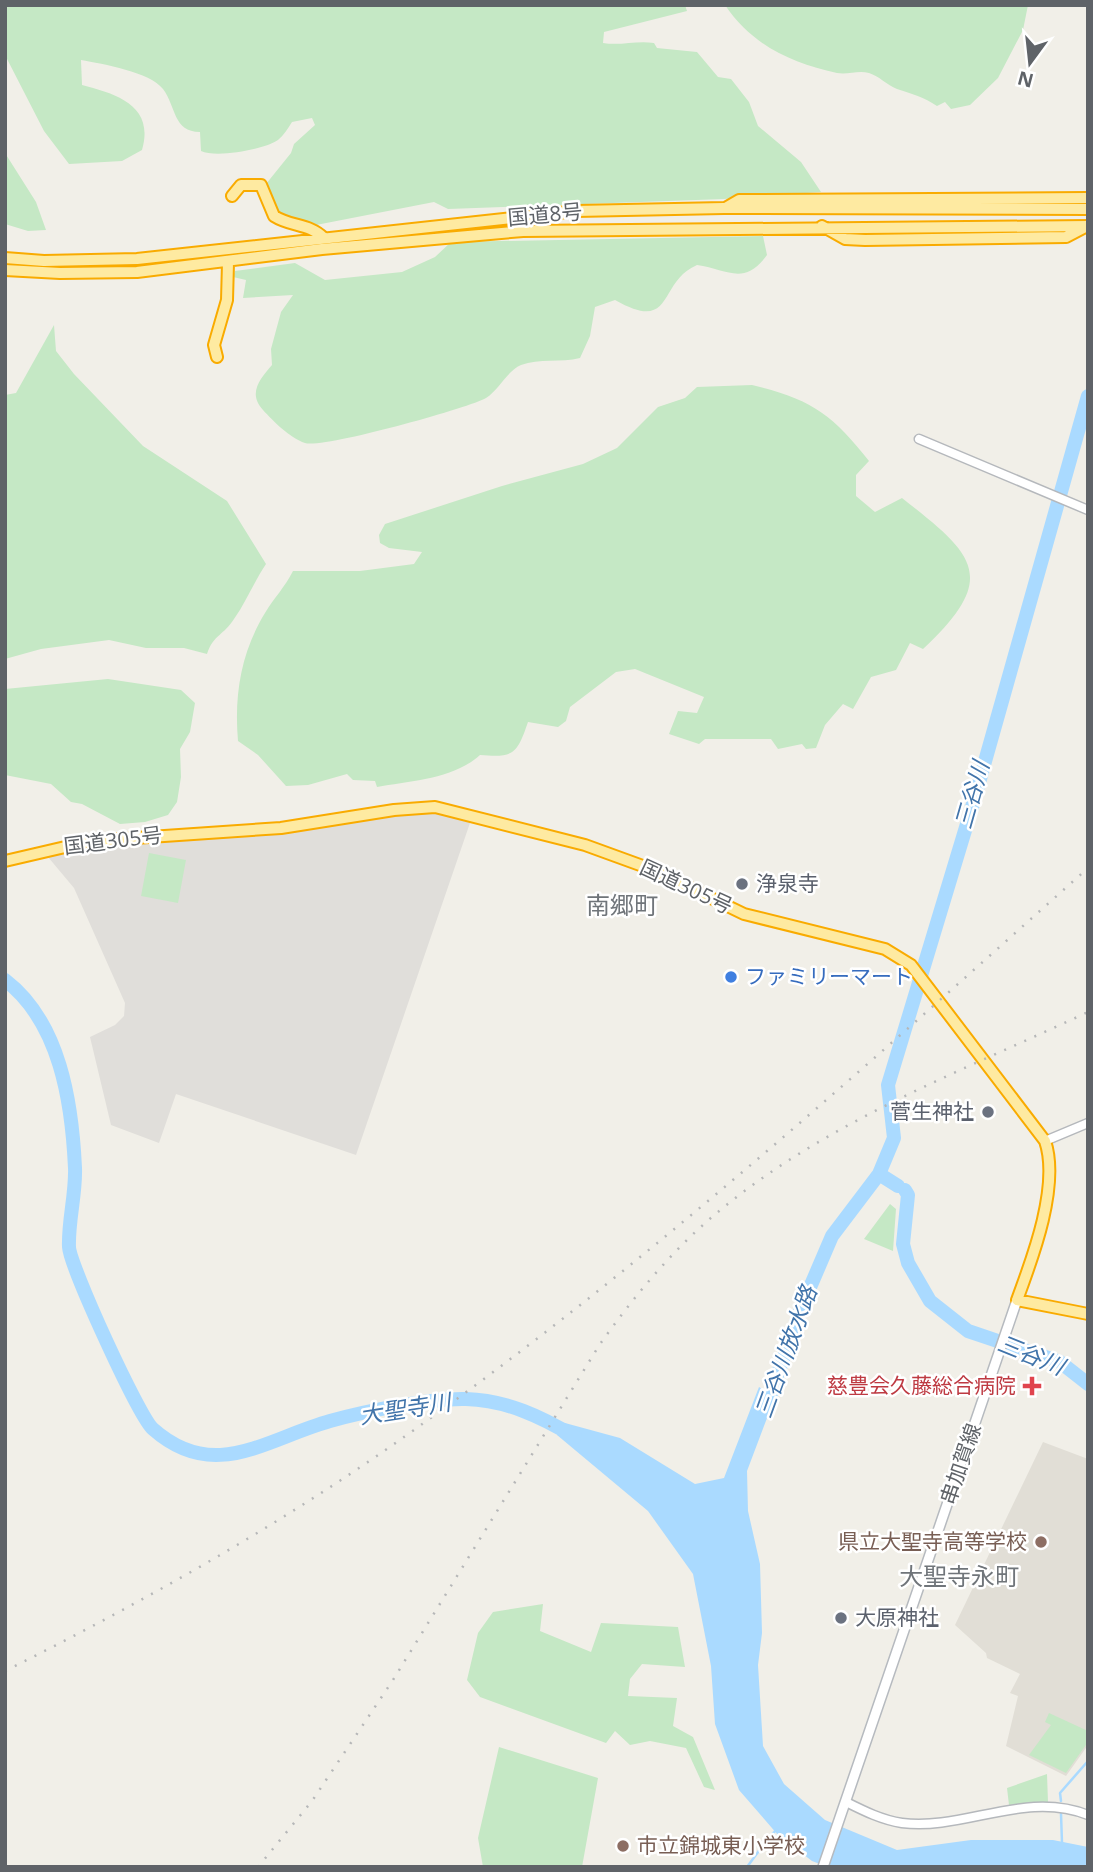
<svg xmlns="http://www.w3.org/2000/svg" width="1093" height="1872" font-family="'Open Sans','Noto Sans JP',sans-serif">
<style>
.industrial{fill:#e0deda}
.education{fill:#e1ded6}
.green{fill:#c5e8c5}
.water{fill:#aadaff}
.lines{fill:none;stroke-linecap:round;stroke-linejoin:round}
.stream{stroke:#aadaff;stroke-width:2.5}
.river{stroke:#aadaff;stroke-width:14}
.tertiary-casing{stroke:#b5b8bc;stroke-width:11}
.secondary-casing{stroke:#b6babf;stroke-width:12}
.trunk-casing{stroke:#f9ab00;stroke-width:14}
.tertiary{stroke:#fff;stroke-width:8}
.secondary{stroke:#fff;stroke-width:9}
.trunk{stroke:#feeaa1;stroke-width:10}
.rail{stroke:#b6b7b8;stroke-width:2.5;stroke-dasharray:2 9;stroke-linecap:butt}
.worship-dot{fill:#6b7280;stroke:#fff;stroke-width:2.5}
.shop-dot{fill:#3f7fe0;stroke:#fff;stroke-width:2.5}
.health-dot{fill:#e0444e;stroke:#fff;stroke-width:2.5}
.education-dot{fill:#8d6e63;stroke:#fff;stroke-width:2.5}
.labels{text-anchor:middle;stroke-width:5;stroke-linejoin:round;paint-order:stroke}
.street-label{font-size:21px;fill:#5f6368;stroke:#fff}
.worship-label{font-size:21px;fill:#5b616d;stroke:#fff;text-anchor:start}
.shop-label{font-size:21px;fill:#366cbe;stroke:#fff;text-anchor:start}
.health-label{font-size:21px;fill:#be3a42;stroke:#fff;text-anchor:end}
.education-label{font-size:21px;fill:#785e54;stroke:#fff;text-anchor:end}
.water-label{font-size:23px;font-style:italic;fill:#4174aa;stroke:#fff}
.quarter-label{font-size:24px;fill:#70757a;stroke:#fff}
</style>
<rect width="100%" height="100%" fill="#f1efe8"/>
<path class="industrial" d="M 438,813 L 471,820 L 356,1155 L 176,1094 L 159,1143 L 111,1125 L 90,1037 L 115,1025 L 124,1016 L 125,1003 L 74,888 L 48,857 L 122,842 L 299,831 L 404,814 Z"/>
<path class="education" d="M 1043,1442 L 1088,1459 L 1088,1745 L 1066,1776 L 1006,1746 L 1018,1696 L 1010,1693 L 1020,1674 L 987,1658 L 986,1653 L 955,1625 Z"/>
<path class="green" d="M 5,5 L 685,5 L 687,11 L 604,32 L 603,43 C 621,46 637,40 654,43 L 657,48 L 697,52 L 718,77 L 731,79 L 749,102 L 758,126 L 801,162 L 821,192 L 724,199 L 448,209 L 434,202 L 316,225 C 283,222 274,216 266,184 L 291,153 L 294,144 L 315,125 L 312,118 L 292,122 C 288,128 284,135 278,140 C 263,150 216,158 201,151 L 200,132 C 173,132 176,106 163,89 C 150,72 103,64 81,60 L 82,85 C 116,94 155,105 142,150 L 122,161 L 69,164 L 44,131 L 5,55 Z
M 725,5 L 1028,5 L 1023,30 L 998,78 L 970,105 L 951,109 L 945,102 L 937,106 C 924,97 912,94 897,89 C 887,85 879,76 869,73 C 858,70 848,75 837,73 C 791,63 752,45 725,5 Z
M 5,153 L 36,202 L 46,230 L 28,231 L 5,224 Z
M 763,236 L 767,255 C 744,287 727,269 697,265 C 657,282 675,334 615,300 L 595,307 L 590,336 L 580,358 C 561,363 539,358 521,365 C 507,371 499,390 486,398 C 469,408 322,449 305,443 C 290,438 273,421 263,410 C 247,393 261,378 272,365 L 271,349 L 281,312 L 293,295 L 243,298 L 246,280 L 233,277 L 235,271 L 295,263 L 325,280 L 402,272 L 435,257 L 451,242 Z
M 54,325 L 56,351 L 74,374 L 143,446 L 227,501 L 266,564 C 254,582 246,602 234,619 C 224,635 213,635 207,654 L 184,648 L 146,648 L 109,640 L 41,649 L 5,659 L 5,395 L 16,393 Z
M 752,385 C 811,399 832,414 869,461 L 856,475 L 856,496 L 875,512 L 902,498 C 975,555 1000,577 923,649 L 910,643 L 896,670 L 871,677 L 853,709 L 843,704 L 825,725 L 816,748 L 806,749 L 802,744 L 778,749 L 771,739 L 705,739 L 699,744 L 669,734 L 678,711 L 697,713 L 704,697 L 635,669 L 616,672 L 570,707 L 566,721 L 558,727 L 528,722 C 517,754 514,758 480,755 C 454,779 410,781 377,787 L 375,781 L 353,780 L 347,774 L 308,785 L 286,786 L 258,755 L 238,741 C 234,695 241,652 265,613 C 274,598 285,587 293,571 L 360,571 L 414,564 L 422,552 L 389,548 L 380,543 L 379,535 L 385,524 L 502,486 L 583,464 L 617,448 L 658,407 L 685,398 L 697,387 Z
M 108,679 L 181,690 L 195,703 L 190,732 L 180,749 L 181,777 L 177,802 L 168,815 L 145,822 L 120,824 L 82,804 L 71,802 L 51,784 L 5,775 L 5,689 Z
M 149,853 L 186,860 L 178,903 L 141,896 Z
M 890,1204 L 896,1209 L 893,1251 L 864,1239 Z
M 543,1604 L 540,1631 L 591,1652 L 601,1623 L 678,1627 L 685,1667 L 642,1664 L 630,1679 L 628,1696 L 677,1698 L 673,1726 L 693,1737 L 715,1790 L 704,1787 L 686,1748 L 650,1741 L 630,1745 L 615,1731 L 606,1743 L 480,1697 L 467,1680 L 478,1633 L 493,1612 Z
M 1049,1713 L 1088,1731 L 1088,1742 L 1066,1773 L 1029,1755 L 1051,1725 L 1045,1722 Z
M 499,1747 L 598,1778 L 582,1867 L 483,1867 L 478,1838 Z
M 1047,1774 L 1048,1802 L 1009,1805 L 1007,1788 Z"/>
<path class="water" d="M 759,1387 L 775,1397 L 747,1471 L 748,1511 L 760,1564 L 762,1633 L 758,1665 L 763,1746 L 784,1784 L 825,1820 L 897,1850 L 971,1840 L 1053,1840 L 1088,1847 L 1088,1867 L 828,1867 L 812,1861 L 778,1835 L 739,1790 L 715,1724 L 711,1666 L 693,1574 L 648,1511 L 557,1435 L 565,1423 L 620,1438 L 695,1484 L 724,1478 Z"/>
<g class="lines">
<path class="stream" d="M 1061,1801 L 1060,1793 L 1088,1761
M 1061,1814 L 1062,1843
M 768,1839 L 776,1830
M 747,1867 L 761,1848"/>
<path class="river" d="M 5,980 C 60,1022 72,1102 75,1168 C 76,1194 68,1221 69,1247 C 70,1266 139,1417 153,1429 C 214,1483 266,1439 330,1421 C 366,1411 430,1398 466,1399 C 506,1400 542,1417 575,1437
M 879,1174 L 898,1186
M 905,1190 L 908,1195 L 903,1244 L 908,1263 L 930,1301 L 968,1331 L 1060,1362 L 1088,1384
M 765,1410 L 802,1306 L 832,1236 L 879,1174 L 894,1138 L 888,1085 L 973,804 L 1088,396"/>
<g class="tertiary-casing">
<path id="tertiary" d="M 919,439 L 1088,510
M 1045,1141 L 1088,1123
M 846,1802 C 864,1811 882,1820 902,1823 C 964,1831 1025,1790 1088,1815"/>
</g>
<g class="secondary-casing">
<path id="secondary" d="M 823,1867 L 1017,1300"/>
</g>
<g class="trunk-casing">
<path id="trunk" d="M 232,196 L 241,185 L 261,185 L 274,216 C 291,227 309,223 324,238
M 727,207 L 739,200 L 755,200 L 1088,198
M 822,226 L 845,239 L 865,240 L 1066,237 L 1087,226
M 5,258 L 44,261 L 137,259 L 576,211 L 724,208 L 1088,209
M 5,270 L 60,273 L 137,272 L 322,249 L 523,231 L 1088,226
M 217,357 L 214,345 L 227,300 L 228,263
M 5,861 L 91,841 L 281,828 L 394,810 L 435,807 L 585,845 L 651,869 L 744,914 L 885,949 L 911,965 L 1045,1141 C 1060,1185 1033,1257 1017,1300 L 1088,1314"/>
</g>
<use href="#tertiary" class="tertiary"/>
<use href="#secondary" class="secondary"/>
<use href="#trunk" class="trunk"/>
<path class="rail" d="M 5,1671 C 143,1602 278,1526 404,1437 C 646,1266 867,1065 1088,868
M 258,1867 L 312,1801 L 393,1680 L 600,1344 C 633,1298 669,1254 712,1217 C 822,1123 958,1073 1088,1012"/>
</g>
<g class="worship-dot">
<circle cx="742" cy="884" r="7"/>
<circle cx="988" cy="1112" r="7"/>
<circle cx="841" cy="1618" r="7"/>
</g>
<circle class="shop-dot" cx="731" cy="977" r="7"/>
<path class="health-dot" d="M1028.5 1375.5h7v7h7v7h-7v7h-7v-7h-7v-7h7z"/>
<g class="education-dot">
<circle cx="1041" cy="1542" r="7"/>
<circle cx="623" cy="1846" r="7"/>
</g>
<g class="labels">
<g class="street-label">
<text transform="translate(545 215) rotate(-5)" y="7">国道8号</text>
<text transform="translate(113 841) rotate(-7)" y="7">国道305号</text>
<text transform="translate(686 887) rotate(25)" y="7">国道305号</text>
<text transform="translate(961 1464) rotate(-71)" y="7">串加賀線</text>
</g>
<g class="worship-label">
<text x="756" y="891">浄泉寺</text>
<text x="974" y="1119" text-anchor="end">菅生神社</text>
<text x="855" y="1625">大原神社</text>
</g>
<g class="shop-label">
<text x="745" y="984">ファミリーマート</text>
</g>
<g class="health-label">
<text x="1016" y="1393">慈豊会久藤総合病院</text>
</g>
<g class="education-label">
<text x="1027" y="1549">県立大聖寺高等学校</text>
<text x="637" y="1853" text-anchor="start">市立錦城東小学校</text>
</g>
<g class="water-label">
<text transform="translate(972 795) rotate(-74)" y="8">三谷川</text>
<text transform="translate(786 1352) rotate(-70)" y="8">三谷川放水路</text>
<text transform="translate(1031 1355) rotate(22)" y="8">三谷川</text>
<text transform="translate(405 1409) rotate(-9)" y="8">大聖寺川</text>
</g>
<g class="quarter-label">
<text x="622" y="914">南郷町</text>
<text x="959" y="1585">大聖寺永町</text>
</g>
</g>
<rect width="1093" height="1872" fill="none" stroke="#5f6368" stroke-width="14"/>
<g transform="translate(1030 63) rotate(195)" stroke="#ffffff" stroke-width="5" paint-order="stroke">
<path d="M0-5L12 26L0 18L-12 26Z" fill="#5f6368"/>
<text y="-10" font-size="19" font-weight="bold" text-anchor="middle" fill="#5f6368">N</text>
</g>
</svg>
